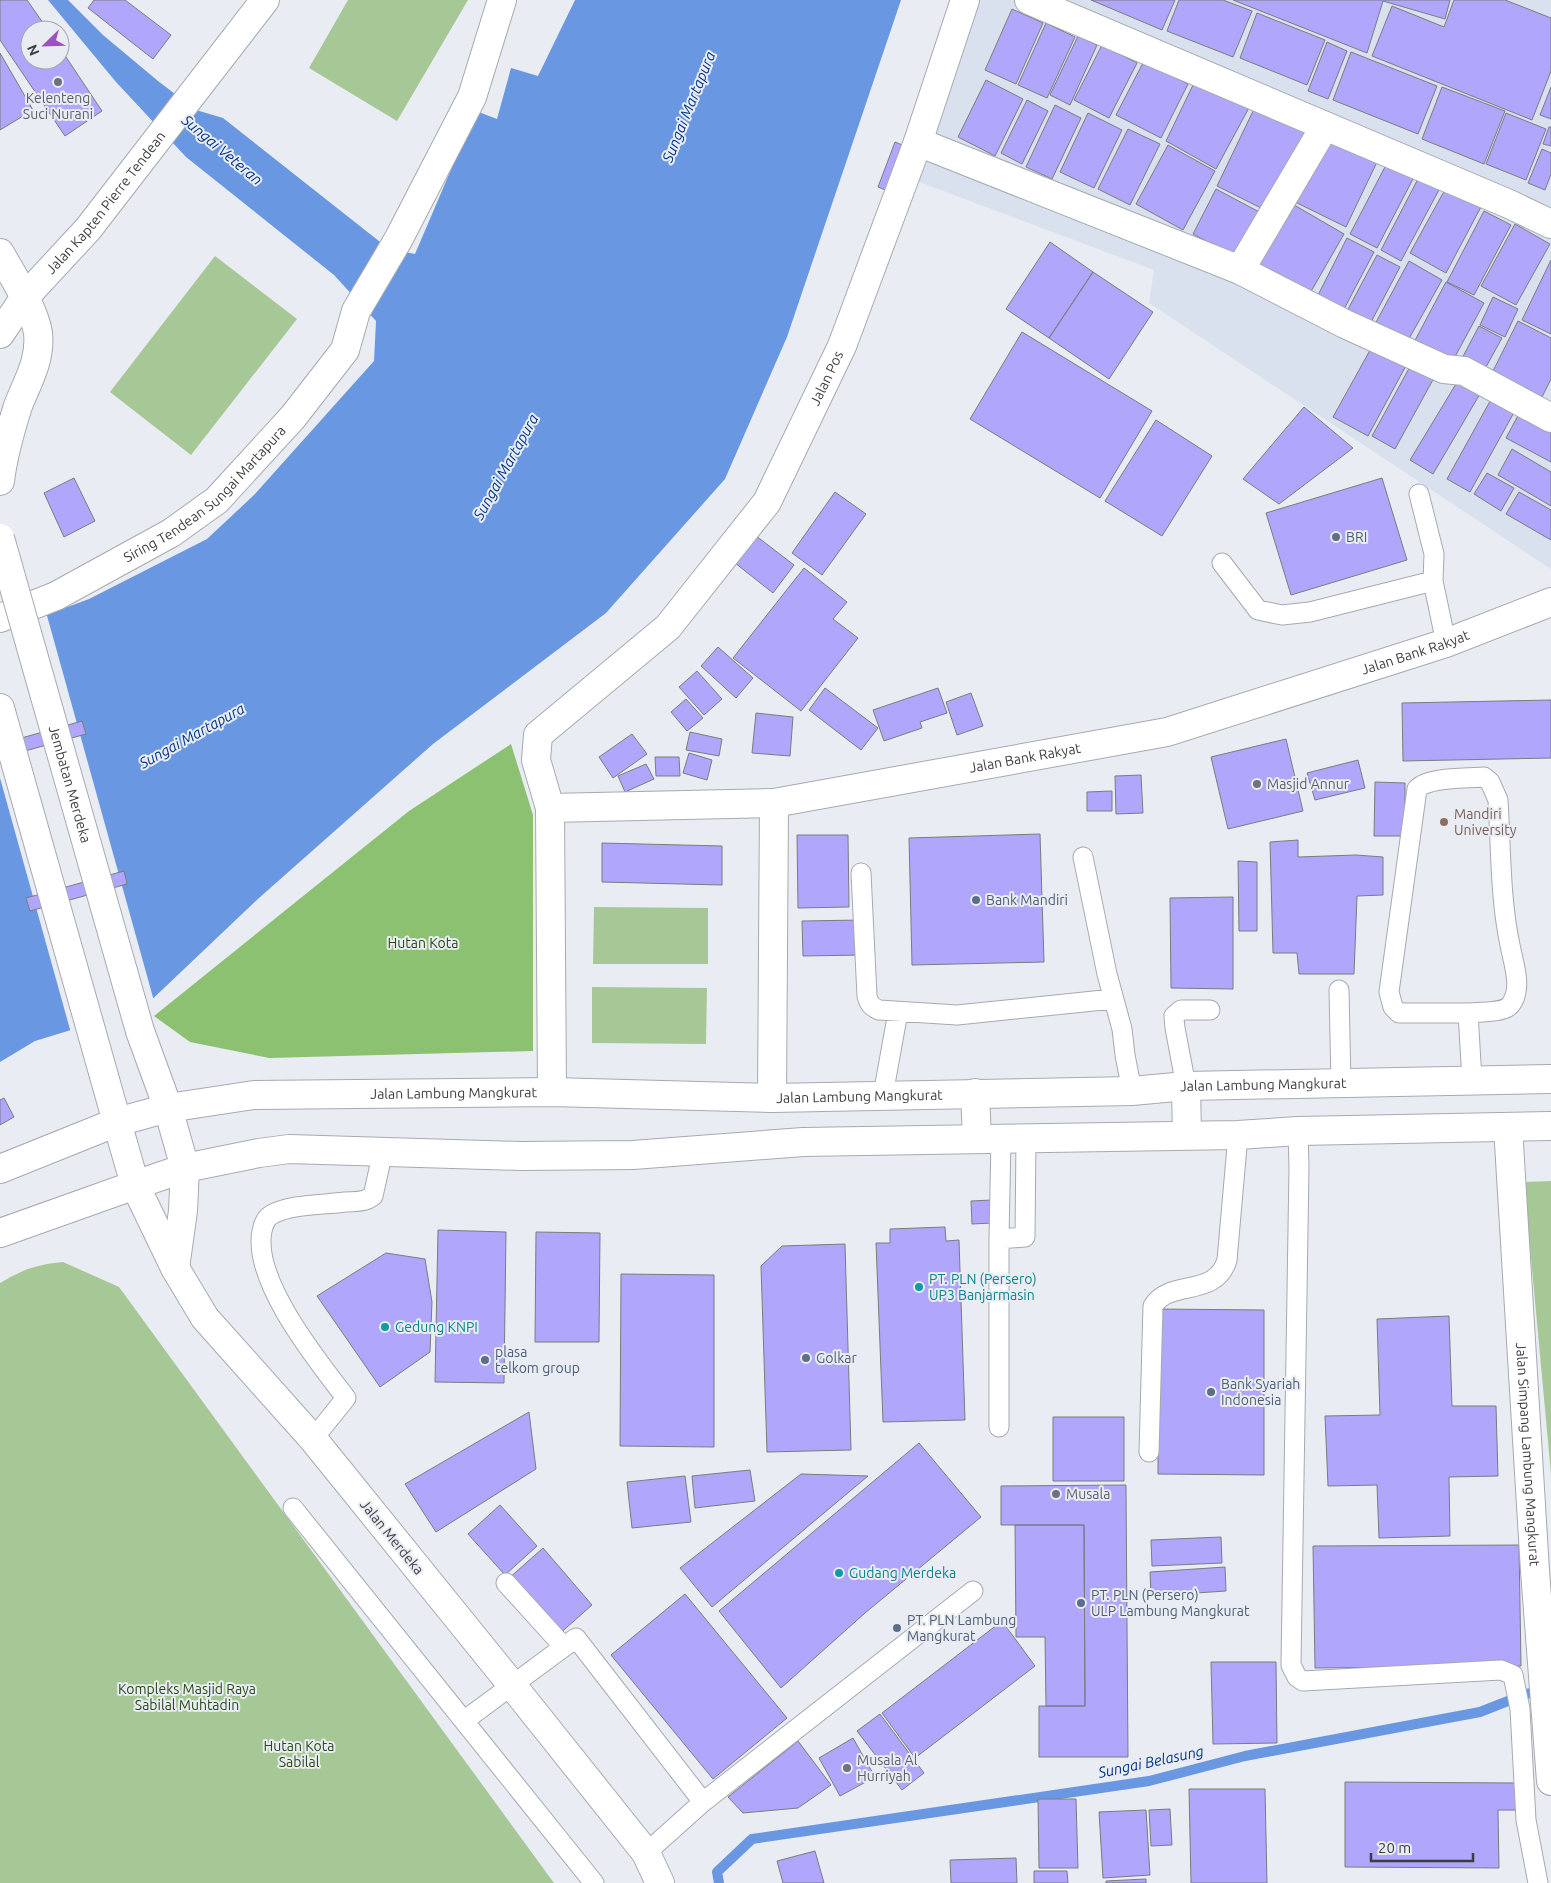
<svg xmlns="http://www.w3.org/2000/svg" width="1551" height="1883" font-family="Ubuntu,sans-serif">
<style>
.built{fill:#d9e1ee}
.green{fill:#a6c796}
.forest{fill:#8cc171}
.water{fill:#6a97e2}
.pier{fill:#e9edf3}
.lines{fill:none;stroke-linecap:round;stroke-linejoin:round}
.stream{stroke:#6a97e2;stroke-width:10}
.building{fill:#b0a6fb;stroke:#7b7b81}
.lane-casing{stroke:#a6aab0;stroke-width:21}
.street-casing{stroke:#a6aab0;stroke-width:30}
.secondary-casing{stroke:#a6aab0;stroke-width:30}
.primary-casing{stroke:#a6aab0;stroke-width:30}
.highway-casing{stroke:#a6aab0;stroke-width:30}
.lane{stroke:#fff;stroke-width:19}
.street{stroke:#fff;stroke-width:28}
.secondary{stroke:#fff;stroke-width:28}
.primary{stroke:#fff;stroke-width:28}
.highway{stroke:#fff;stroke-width:28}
.primary-bridge-casing{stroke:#a6aab0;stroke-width:30;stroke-linecap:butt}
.primary-bridge{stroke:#fff;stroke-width:28}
.worship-dot{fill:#6b7280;stroke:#e9edf3;stroke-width:2}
.service-dot{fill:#5c6f8a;stroke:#e9edf3;stroke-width:2}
.education-dot{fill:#8d6e63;stroke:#e9edf3;stroke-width:2}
.culture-dot{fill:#0f9aa8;stroke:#e9edf3;stroke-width:2}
.labels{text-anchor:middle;stroke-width:4;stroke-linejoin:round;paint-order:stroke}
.worship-label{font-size:14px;fill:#5b616d;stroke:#e9edf3;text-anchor:start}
.street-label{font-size:14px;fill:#3b3d3f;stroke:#e9edf3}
.service-label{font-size:14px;fill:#4e5e75;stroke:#e9edf3;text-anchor:start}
.education-label{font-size:14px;fill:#785e54;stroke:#e9edf3;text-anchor:start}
.park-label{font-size:14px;fill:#284913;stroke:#e9edf3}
.culture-label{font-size:14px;fill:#0d838f;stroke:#e9edf3;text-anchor:start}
.water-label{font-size:15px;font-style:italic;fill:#00368b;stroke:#e9edf3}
</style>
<rect width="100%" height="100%" fill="#e9edf3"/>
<path class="built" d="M 965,0 L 1551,0 L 1551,569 L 1149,303 L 1154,270 L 914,180 Z"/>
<path class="green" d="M 348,0 L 468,0 L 397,121 L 309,68 Z
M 215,256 L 297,319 L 191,455 L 110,392 Z
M 594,907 L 708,908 L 708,964 L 593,964 Z
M 592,987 L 707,988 L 706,1044 L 592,1043 Z
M 1551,1181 L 1551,1474 L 1524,1182 Z
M 63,1262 L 119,1287 L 554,1883 L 0,1883 L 0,1283 C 24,1269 35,1265 63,1262 Z"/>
<path class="forest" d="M 511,744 L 533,815 L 533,1051 L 269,1058 L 190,1042 L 154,1016 L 409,811 Z"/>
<path class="water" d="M 48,0 L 68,0 L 103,35 L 158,81 L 196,110 L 223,118 L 389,249 L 415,254 L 476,111 L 497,119 L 511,68 L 538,76 L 575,0 L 901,0 L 787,337 L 725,479 L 606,613 L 433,744 L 259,898 L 143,1008 L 35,1041 L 0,1062 L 0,632 L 89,599 L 207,539 L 254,495 L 374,361 L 376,321 L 334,275 L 186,157 L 116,82 Z"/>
<path class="pier" d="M 46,612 L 154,1001 L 145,1010 L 71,1033 L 0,778 L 0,629 Z"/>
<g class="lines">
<path class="stream" d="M 719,1883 L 717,1872 L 752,1839 L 1149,1781 L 1245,1756 L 1480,1712 L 1526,1694 L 1542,1691"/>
</g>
<path class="building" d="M 0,0 L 27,0 L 48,30 L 30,30 L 30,60 L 60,60 L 60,48 L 102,111 L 65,136 L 0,40 Z
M 94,0 L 125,0 L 171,35 L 153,59 L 88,8 Z
M 1091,0 L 1175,0 L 1162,30 Z
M 1179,0 L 1223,0 L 1252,11 L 1233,57 L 1167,31 Z
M 1233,0 L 1450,0 L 1445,19 L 1383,1 L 1367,53 Z
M 1454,0 L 1505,0 L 1551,18 L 1551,71 L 1532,120 L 1372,56 L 1392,6 L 1444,27 Z
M 1012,9 L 1043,23 L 1016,84 L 985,70 Z
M 1257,13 L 1325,40 L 1307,85 L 1240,58 Z
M 1046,23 L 1075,37 L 1047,98 L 1018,85 Z
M 1078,36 L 1097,45 L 1070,105 L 1050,95 Z
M 1327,42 L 1347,51 L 1328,99 L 1308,91 Z
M 1102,45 L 1137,63 L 1109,118 L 1074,100 Z
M 1351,52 L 1437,86 L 1418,134 L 1333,100 Z
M 0,53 L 33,110 L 0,130 Z
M 1144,61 L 1188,84 L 1161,138 L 1116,115 Z
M 986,80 L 1023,99 L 995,156 L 958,137 Z
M 1194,83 L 1251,104 L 1216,169 L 1166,141 Z
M 1442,87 L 1505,111 L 1484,164 L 1422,139 Z
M 1551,87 L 1551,119 L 1540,115 Z
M 1027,100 L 1048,111 L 1022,164 L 1001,153 Z
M 1055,105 L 1081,118 L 1052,179 L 1026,167 Z
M 1256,105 L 1307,129 L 1267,211 L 1217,186 Z
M 1088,113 L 1122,130 L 1094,188 L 1060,172 Z
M 1506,113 L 1546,129 L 1526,180 L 1486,164 Z
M 1549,127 L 1551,127 L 1551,146 L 1543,144 Z
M 1128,129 L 1160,144 L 1130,205 L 1098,189 Z
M 1322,135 L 1377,162 L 1346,227 L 1291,200 Z
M 895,142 L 912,149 L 895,194 L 878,187 Z
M 1168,145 L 1215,171 L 1183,230 L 1136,204 Z
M 1542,149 L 1551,153 L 1551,174 L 1545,190 L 1528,183 Z
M 1387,163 L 1414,177 L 1377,248 L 1350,234 Z
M 1419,177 L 1440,188 L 1401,261 L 1381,250 Z
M 1447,186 L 1482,205 L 1446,273 L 1410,253 Z
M 1216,189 L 1263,214 L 1240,259 L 1193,234 Z
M 1289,202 L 1344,234 L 1309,295 L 1255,263 Z
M 1484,211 L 1511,225 L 1474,295 L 1447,282 Z
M 1515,224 L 1550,244 L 1516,305 L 1481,286 Z
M 1347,238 L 1374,252 L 1342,313 L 1316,299 Z
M 1050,242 L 1093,272 L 1049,338 L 1006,309 Z
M 1377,255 L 1400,267 L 1370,324 L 1347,311 Z
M 1551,260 L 1551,334 L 1522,320 Z
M 1409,261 L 1442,280 L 1406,344 L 1374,326 Z
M 1093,272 L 1153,312 L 1109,379 L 1049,338 Z
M 1446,282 L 1484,303 L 1450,366 L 1412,346 Z
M 1493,297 L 1518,309 L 1505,337 L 1480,325 Z
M 1518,321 L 1551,338 L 1551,379 L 1539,403 L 1490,377 Z
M 1479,326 L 1502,338 L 1481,376 L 1459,364 Z
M 1022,332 L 1152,411 L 1100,498 L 970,419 Z
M 1374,343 L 1408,362 L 1368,436 L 1333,417 Z
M 1412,363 L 1435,376 L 1395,449 L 1372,436 Z
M 1462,374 L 1484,387 L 1433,474 L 1410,460 Z
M 1494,394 L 1517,407 L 1470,492 L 1447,479 Z
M 1304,407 L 1353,448 L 1279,504 L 1243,479 Z
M 1521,410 L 1551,426 L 1551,462 L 1506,438 Z
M 1156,420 L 1212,456 L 1162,536 L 1105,501 Z
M 1512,449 L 1551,472 L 1551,506 L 1498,475 Z
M 1487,473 L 1514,488 L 1501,511 L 1474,494 Z
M 74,478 L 95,521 L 64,537 L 44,493 Z
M 1382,478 L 1407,560 L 1291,595 L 1266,513 Z
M 835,492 L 866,514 L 822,575 L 792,553 Z
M 1519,492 L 1551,510 L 1551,540 L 1506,514 Z
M 751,532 L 794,565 L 773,593 L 730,559 Z
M 804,568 L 847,602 L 833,619 L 858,638 L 801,711 L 733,658 Z
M 718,647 L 753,678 L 736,698 L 701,666 Z
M 697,671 L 722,699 L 704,715 L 679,687 Z
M 825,688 L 878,728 L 861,750 L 809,710 Z
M 938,688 L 947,713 L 920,722 L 922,728 L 884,741 L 873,710 Z
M 971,693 L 983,726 L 957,735 L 946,702 Z
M 686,699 L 703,718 L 687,731 L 671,712 Z
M 1551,700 L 1551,758 L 1403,761 L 1402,703 Z
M 756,713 L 793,717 L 790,756 L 752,753 Z
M 82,721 L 86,734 L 0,758 L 0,744 Z
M 690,732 L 722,739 L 719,756 L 686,750 Z
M 632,734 L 647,754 L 613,778 L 599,757 Z
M 1286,739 L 1303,811 L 1228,829 L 1211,757 Z
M 689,753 L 712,760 L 707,780 L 683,773 Z
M 655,757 L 679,757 L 680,776 L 656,776 Z
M 1358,760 L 1365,788 L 1315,800 L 1307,773 Z
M 646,764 L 654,779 L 625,792 L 618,776 Z
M 1141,775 L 1143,813 L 1116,814 L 1115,776 Z
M 1375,782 L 1405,783 L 1405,836 L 1374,836 Z
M 1112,791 L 1112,811 L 1087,811 L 1087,792 Z
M 1040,834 L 1044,962 L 912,965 L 909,838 Z
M 797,835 L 848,835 L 849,907 L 798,908 Z
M 1298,840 L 1298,857 L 1356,855 L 1383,857 L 1383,895 L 1357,896 L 1354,974 L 1299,974 L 1297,953 L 1273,953 L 1270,842 Z
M 602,843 L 722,846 L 722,885 L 602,882 Z
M 1238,861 L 1257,862 L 1257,931 L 1239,931 Z
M 124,871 L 127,884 L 30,911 L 26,898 Z
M 1233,897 L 1233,989 L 1171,988 L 1170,898 Z
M 861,920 L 861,955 L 803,956 L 802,921 Z
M 4,1098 L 14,1117 L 0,1125 L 0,1100 Z
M 992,1200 L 992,1223 L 972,1224 L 971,1201 Z
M 945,1227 L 946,1241 L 959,1240 L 965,1420 L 883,1422 L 876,1243 L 890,1243 L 890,1229 Z
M 438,1230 L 506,1232 L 504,1383 L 435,1382 Z
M 536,1232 L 600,1233 L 599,1342 L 535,1342 Z
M 845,1244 L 851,1450 L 767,1452 L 761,1266 L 782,1246 Z
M 386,1253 L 425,1259 L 432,1302 L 430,1352 L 380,1387 L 317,1296 Z
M 621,1274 L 714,1275 L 714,1447 L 620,1446 Z
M 1158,1309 L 1264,1310 L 1264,1475 L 1158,1474 Z
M 1449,1316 L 1452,1406 L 1496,1406 L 1498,1476 L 1449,1477 L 1450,1536 L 1379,1538 L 1377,1485 L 1328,1486 L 1325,1416 L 1380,1415 L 1377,1319 Z
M 529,1412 L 536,1469 L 436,1532 L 405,1484 Z
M 1053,1417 L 1124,1417 L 1124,1481 L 1053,1481 Z
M 919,1443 L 981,1517 L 865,1613 L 781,1688 L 719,1611 Z
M 750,1470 L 755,1501 L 695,1508 L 692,1476 Z
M 801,1474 L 868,1476 L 712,1607 L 680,1568 Z
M 685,1476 L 691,1522 L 632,1528 L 627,1482 Z
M 1126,1485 L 1128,1757 L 1039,1757 L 1039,1706 L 1085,1706 L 1084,1525 L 1001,1525 L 1001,1486 Z
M 500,1505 L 537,1546 L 505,1575 L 468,1534 Z
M 1015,1525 L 1084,1525 L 1085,1706 L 1046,1706 L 1045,1637 L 1016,1637 Z
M 1221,1537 L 1222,1563 L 1152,1566 L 1151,1540 Z
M 1519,1545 L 1521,1666 L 1315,1668 L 1313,1546 Z
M 543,1548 L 592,1605 L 557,1636 L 508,1579 Z
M 1225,1567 L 1226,1591 L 1151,1596 L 1150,1572 Z
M 685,1594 L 787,1718 L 713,1779 L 611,1655 Z
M 1002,1621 L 1035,1666 L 915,1758 L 882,1713 Z
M 1211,1662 L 1276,1662 L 1277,1743 L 1213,1744 Z
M 880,1714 L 924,1773 L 902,1790 L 857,1731 Z
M 853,1738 L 875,1777 L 840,1796 L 819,1758 Z
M 798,1741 L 831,1785 L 798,1808 L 743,1813 L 728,1797 Z
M 1345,1782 L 1518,1783 L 1518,1810 L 1498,1810 L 1499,1868 L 1345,1867 Z
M 1189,1789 L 1265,1789 L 1267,1883 L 1191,1883 Z
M 1038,1799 L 1076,1799 L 1078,1868 L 1039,1868 Z
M 1170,1809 L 1172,1845 L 1151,1846 L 1149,1810 Z
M 1146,1810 L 1150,1875 L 1103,1878 L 1099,1812 Z
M 815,1851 L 824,1883 L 783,1883 L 777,1861 Z
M 1016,1858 L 1017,1883 L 951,1883 L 950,1860 Z
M 1034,1871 L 1067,1871 L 1068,1883 L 1034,1883 Z
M 1146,1879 L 1146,1883 L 1106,1883 L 1106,1881 Z"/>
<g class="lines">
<g class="lane-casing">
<path id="lane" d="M 1419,494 L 1434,554 L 1433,581
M 1222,563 L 1258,610 L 1282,615 L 1310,612 L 1433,581 L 1446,643
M 1083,857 L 1107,974 L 1122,1029 L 1125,1055 L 1132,1091
M 861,873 L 867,996 C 869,1004 872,1007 879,1010 L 957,1015 L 1113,999
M 1339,990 L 1341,1084
M 1468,1013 C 1478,1012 1506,1013 1511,1004 C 1523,988 1513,962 1510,945 C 1500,898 1501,848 1498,800 L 1490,782 L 1484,777 C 1467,778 1428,777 1417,789 L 1389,992 L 1393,1007 L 1399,1013 L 1468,1013 L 1472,1080
M 1186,1086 L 1175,1028 L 1174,1016 L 1181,1010 L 1210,1010
M 883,1095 L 898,1012
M 1298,1131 L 1299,1168 L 1291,1665 L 1297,1677 L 1303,1681 L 1501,1670 L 1513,1675 L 1520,1709 L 1526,1820 L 1538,1883
M 999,1239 L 1025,1237 L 1026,1138
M 999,1427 L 999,1239 L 1001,1138
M 313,1439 L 346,1398 C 317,1360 252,1280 262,1231 C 263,1226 266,1218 271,1215 C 290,1204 323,1205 345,1202 C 353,1202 361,1202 368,1199 L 373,1196 L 383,1151
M 1149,1452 L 1153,1306 C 1169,1279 1216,1298 1227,1260 L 1238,1135
M 293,1508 L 594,1883
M 506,1583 L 564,1647
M 465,1720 L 576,1638 L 703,1802
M 646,1853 L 703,1802 L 973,1591"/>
</g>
<g class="street-casing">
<g id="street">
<path d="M 1029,0 L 1509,204 L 1551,224"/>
<path d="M 918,142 L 1240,270 L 1345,324 L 1444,369 L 1464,371 L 1551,418"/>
<path d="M 1240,270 L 1325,126"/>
<path id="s1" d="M 0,618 L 56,596 L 171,533 L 217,500 L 293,417 L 345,350 L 356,311 L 398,240 L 472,97 L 502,0"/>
<path id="s2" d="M 774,803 L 550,808 L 536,760 L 538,735 L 668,627 L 767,502 L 842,346 L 918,142 L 965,0"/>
<path d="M 550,808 L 552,1092"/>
<path id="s3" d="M 772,1098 L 774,803 L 1167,732 L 1446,643 L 1551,602"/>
<path id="s4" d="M 1508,1127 L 1535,1571 L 1551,1781"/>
</g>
</g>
<g class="secondary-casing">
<g id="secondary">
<path id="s5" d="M 0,334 L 25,297 L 88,229 L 265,0"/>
<path d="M 0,1233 L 135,1185"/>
</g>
</g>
<g class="primary-casing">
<path id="primary" d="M 0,253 C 12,275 34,308 38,333 C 41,361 27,382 18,406 C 10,431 3,456 0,481
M 0,708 L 117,1122 L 0,1169
M 140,1031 L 168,1108"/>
</g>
<g class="highway-casing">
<g id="highway">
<path d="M 1186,1086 L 1187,1135"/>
<path d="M 975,1093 L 977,1139"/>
<path d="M 168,1108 L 185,1168 L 183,1211 L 175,1268"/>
<path d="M 135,1185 L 185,1168 L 259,1153 L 289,1149 L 521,1156 L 633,1155 L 803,1142 L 1238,1135 L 1298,1131 L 1551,1126"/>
<path id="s6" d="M 660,1883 L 646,1853 L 512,1685 L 313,1439 L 205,1318 L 175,1268 L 135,1185 L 117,1122 L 168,1108 L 254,1095 L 552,1092 L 772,1098 L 1132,1091 L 1186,1086 L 1551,1079"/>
</g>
</g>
<use href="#lane" class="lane"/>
<use href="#street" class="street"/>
<use href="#secondary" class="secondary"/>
<use href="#primary" class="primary"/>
<use href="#highway" class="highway"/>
<g class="primary-bridge-casing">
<g id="primary-bridge">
<path id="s7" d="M 0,538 L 140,1031"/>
</g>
</g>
<use href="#primary-bridge" class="primary-bridge"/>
</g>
<g class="worship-dot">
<circle cx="58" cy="82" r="5"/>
<circle cx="1257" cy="784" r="5"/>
<circle cx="1056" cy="1494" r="5"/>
<circle cx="847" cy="1768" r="5"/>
</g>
<g class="service-dot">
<circle cx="1336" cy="537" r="5"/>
<circle cx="976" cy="900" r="5"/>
<circle cx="806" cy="1358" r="5"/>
<circle cx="485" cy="1360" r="5"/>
<circle cx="1211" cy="1392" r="5"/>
<circle cx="1081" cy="1603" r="5"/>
<circle cx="897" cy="1628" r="5"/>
</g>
<circle class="education-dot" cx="1444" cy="822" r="5"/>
<g class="culture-dot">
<circle cx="919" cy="1287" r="5"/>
<circle cx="385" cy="1327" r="5"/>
<circle cx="839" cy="1573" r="5"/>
</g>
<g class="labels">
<g class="worship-label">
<text x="58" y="103" text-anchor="middle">Kelenteng<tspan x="58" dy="16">Suci Nurani</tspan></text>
<text x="1267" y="789">Masjid Annur</text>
<text x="1066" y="1499">Musala</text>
<text x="857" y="1765">Musala Al<tspan x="857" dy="16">Hurriyah</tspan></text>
</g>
<g class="street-label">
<text dy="5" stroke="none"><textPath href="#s5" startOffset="169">Jalan Kapten Pierre Tendean</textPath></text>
<text dy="5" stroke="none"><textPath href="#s2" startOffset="765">Jalan Pos</textPath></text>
<text dy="5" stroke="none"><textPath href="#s1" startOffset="242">Siring Tendean Sungai Martapura</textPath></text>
<text dy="5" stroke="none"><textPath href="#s3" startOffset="955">Jalan Bank Rakyat</textPath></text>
<text dy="5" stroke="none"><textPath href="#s3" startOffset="550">Jalan Bank Rakyat</textPath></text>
<text dy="5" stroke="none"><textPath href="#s7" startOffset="256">Jembatan Merdeka</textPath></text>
<text dy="5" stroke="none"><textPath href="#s6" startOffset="2092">Jalan Lambung Mangkurat</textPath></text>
<text dy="5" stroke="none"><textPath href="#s6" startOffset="1282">Jalan Lambung Mangkurat</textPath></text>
<text dy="5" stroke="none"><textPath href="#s6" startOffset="1688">Jalan Lambung Mangkurat</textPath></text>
<text dy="5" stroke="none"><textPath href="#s4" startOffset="328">Jalan Simpang Lambung Mangkurat</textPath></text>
<text transform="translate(392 1537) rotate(51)" y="5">Jalan Merdeka</text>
</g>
<g class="service-label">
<text x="1346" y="542">BRI</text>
<text x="986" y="905">Bank Mandiri</text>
<text x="495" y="1357">plasa<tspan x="495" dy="16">telkom group</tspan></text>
<text x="816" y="1363">Golkar</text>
<text x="1221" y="1389">Bank Syariah<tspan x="1221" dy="16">Indonesia</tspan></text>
<text x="1091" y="1600">PT. PLN (Persero)<tspan x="1091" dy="16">ULP Lambung Mangkurat</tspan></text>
<text x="907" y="1625">PT. PLN Lambung<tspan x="907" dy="16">Mangkurat</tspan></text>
</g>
<g class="education-label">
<text x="1454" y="819">Mandiri<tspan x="1454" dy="16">University</tspan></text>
</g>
<g class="park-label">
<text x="423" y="948">Hutan Kota</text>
<text x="187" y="1694">Kompleks Masjid Raya<tspan x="187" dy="16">Sabilal Muhtadin</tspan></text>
<text x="299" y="1751">Hutan Kota<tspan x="299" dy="16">Sabilal</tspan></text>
</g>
<g class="culture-label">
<text x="929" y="1284">PT. PLN (Persero)<tspan x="929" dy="16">UP3 Banjarmasin</tspan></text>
<text x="395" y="1332">Gedung KNPI</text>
<text x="849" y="1578">Gudang Merdeka</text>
</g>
<g class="water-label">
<text transform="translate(689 107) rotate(-68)" y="5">Sungai Martapura</text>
<text transform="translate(222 150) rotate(40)" y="5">Sungai Veteran</text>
<text transform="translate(506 467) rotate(-61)" y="5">Sungai Martapura</text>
<text transform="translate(192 736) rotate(-29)" y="5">Sungai Martapura</text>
<text transform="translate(1151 1762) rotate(-12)" y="5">Sungai Belasung</text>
</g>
</g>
<g transform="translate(45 45) rotate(247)"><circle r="24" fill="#e9edf3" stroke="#a3a7ab"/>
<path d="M0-4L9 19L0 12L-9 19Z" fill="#9c52c4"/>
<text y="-8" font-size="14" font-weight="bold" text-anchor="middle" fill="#3b3d3f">N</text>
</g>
<path d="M1371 1853v8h102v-8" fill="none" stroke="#3b3d3f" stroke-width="2.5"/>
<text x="1378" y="1853" font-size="15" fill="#3b3d3f" stroke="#e9edf3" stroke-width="4" paint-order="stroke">20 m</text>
</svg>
